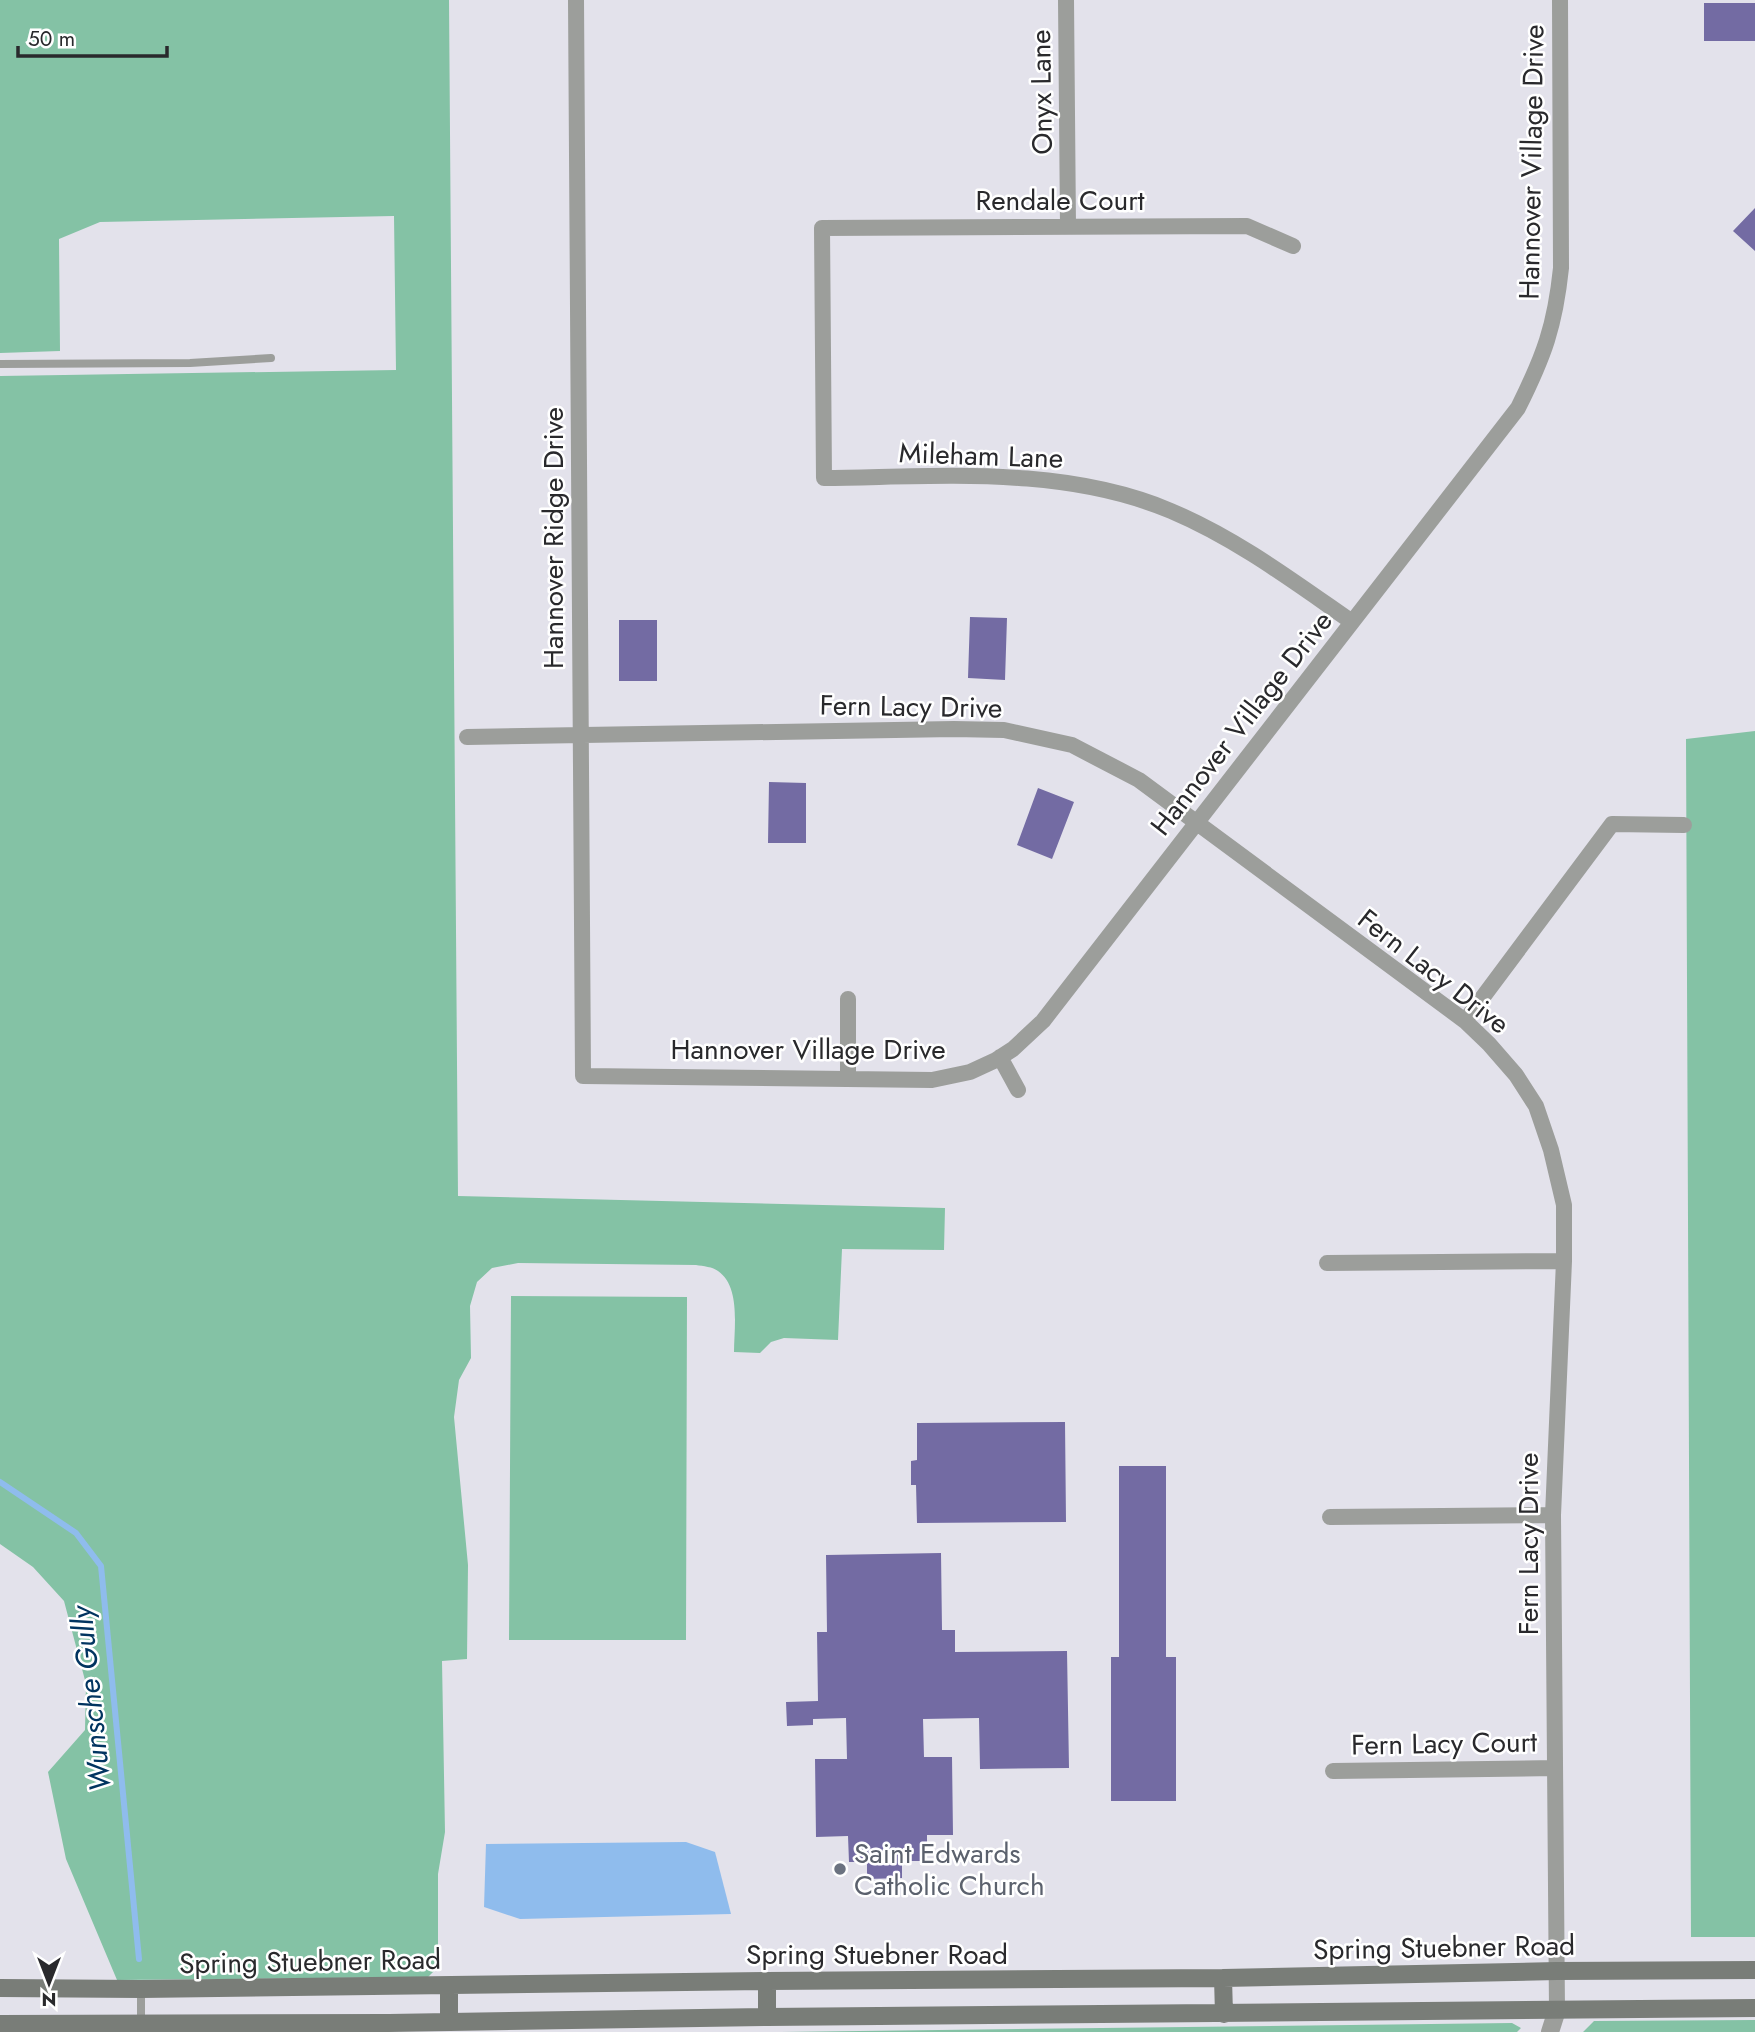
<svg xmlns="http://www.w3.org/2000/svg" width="1755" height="2032" font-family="Jost,sans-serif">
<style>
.green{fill:#84c2a5}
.water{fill:#8fbced}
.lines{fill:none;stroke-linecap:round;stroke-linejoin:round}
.stream{stroke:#8fbced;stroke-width:6}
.building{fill:#736ba3}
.service{stroke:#9c9e9b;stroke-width:8}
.minor{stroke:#9c9e9b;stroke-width:16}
.tertiary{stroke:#9c9e9b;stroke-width:18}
.secondary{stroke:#797d78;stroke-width:18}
.worship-dot{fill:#6b7280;stroke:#fff;stroke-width:2.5}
.labels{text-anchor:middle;stroke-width:5;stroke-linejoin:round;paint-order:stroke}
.street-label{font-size:28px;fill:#29292c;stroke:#fff}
.worship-label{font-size:28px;fill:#5b616d;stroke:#fff;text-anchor:start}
.water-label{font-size:30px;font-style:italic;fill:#013460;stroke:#fff}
</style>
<rect width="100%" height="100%" fill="#e3e2eb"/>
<path class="green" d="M 0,0 L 449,0 L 458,1196 L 945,1208 L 944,1250 L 842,1249 L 838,1340 L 784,1338 L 771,1342 L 760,1353 L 734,1352 C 734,1328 741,1287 718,1271 C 713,1267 703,1266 696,1265 L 518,1263 L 492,1268 L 477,1282 L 470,1306 L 471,1358 L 459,1380 L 454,1417 L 468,1565 L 467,1659 L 442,1661 L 445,1832 L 438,1874 L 438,1967 L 428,1977 L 117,1980 L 66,1859 L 48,1772 L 85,1730 L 86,1684 L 64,1601 L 33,1567 L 0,1544 L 0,376 L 396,370 L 394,216 L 100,222 L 59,239 L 60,351 L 0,353 Z
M 1755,731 L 1755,1937 L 1691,1937 L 1686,739 Z
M 511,1296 L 687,1297 L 686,1640 L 509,1640 Z
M 1755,2020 L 1755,2032 L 1583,2032 L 1594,2021 Z
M 1512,2023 L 1521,2028 L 1517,2032 L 781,2032 Z"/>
<path class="water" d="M 686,1842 L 715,1852 L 731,1914 L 520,1919 L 484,1907 L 486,1844 Z"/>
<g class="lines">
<path class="stream" d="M 0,1482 L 76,1533 L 101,1566 L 139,1959"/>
</g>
<path class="building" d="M 1704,3 L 1755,3 L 1755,41 L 1704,41 Z
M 1755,208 L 1755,251 L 1733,231 Z
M 970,617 L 1007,618 L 1005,680 L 968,678 Z
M 619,620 L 657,620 L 657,681 L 619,681 Z
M 769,782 L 806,783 L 806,843 L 768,843 Z
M 1038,788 L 1074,802 L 1052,859 L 1017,845 Z
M 1065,1422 L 1066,1522 L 917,1523 L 916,1485 L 911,1485 L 911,1461 L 917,1460 L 917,1423 Z
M 1119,1466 L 1166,1466 L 1166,1657 L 1176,1657 L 1176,1801 L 1111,1801 L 1111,1657 L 1119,1657 Z
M 941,1553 L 942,1630 L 955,1630 L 955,1652 L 1067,1651 L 1069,1768 L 980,1769 L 979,1718 L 923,1719 L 924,1757 L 952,1757 L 953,1835 L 927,1835 L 927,1861 L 902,1861 L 902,1878 L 867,1879 L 867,1862 L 849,1862 L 848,1836 L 816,1837 L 815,1759 L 847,1759 L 846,1718 L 813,1719 L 813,1725 L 787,1726 L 786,1702 L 818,1701 L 817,1632 L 827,1632 L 826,1555 Z"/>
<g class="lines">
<path class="service" d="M 0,364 L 190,363 L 271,358
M 141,2025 L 141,1989"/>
<path class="minor" d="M 576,0 L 583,1076 L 932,1080 L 970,1072 L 996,1060 L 1013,1049 L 1043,1021 L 1518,408 C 1544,356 1555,326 1561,268 L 1560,0
M 1066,0 L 1068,226
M 1293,246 L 1247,226 L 822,228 L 824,478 C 939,477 1062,465 1171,511 C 1237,539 1293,581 1352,622
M 467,737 L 954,729 L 1004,730 L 1072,745 L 1139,780 L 1465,1021 L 1489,1044 L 1516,1075 L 1536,1106 L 1551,1150 L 1564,1205 L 1564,1261 L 1553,1515 L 1557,2010
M 1465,1021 L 1612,824 L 1684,825
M 1000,1057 L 1018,1090
M 848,1078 L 848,999
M 1327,1263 L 1564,1261
M 1330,1517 L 1553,1515
M 1333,1771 L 1555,1768"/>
<path class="tertiary" d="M 1550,2032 L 1557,2010"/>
<path class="secondary" d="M 1223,1978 L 1224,2014
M 767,1981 L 767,2017
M 449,1986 L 449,2022
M 0,1988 L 141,1989 L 767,1981 L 1223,1978 L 1557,1971 L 1755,1970
M 0,2024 L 389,2023 L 767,2017 L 1755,2008"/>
</g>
<circle class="worship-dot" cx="840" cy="1869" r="7"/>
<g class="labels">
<g class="street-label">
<text transform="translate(1041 92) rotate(-91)" y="10">Onyx Lane</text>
<text transform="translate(1531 162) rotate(-89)" y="10">Hannover Village Drive</text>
<text x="1060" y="210">Rendale Court</text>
<text transform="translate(981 455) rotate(2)" y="10">Mileham Lane</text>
<text transform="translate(553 538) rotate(-90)" y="10">Hannover Ridge Drive</text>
<text transform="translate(911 706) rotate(1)" y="10">Fern Lacy Drive</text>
<text transform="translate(1241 723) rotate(-52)" y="10">Hannover Village Drive</text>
<text transform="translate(1434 971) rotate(38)" y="10">Fern Lacy Drive</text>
<text x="808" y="1059">Hannover Village Drive</text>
<text transform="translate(1528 1544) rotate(-90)" y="10">Fern Lacy Drive</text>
<text transform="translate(1444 1743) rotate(-1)" y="10">Fern Lacy Court</text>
<text transform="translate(1444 1947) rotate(-1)" y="10">Spring Stuebner Road</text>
<text x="877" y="1964">Spring Stuebner Road</text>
<text transform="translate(310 1961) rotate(-1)" y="10">Spring Stuebner Road</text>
</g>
<g class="worship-label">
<text x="854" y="1863">Saint Edwards<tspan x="854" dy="32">Catholic Church</tspan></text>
</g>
<g class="water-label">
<text transform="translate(91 1699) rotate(-96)" y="10">Wunsche Gully</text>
</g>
</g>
<g transform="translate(49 1983) rotate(180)" stroke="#ffffff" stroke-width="5" paint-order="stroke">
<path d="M0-5L12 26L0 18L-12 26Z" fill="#29292c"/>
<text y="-10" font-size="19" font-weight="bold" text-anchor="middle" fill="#29292c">N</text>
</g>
<path d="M18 46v10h149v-10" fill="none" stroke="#29292c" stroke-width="3.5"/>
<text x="28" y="46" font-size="21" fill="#29292c" stroke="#ffffff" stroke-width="5" paint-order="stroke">50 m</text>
</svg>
